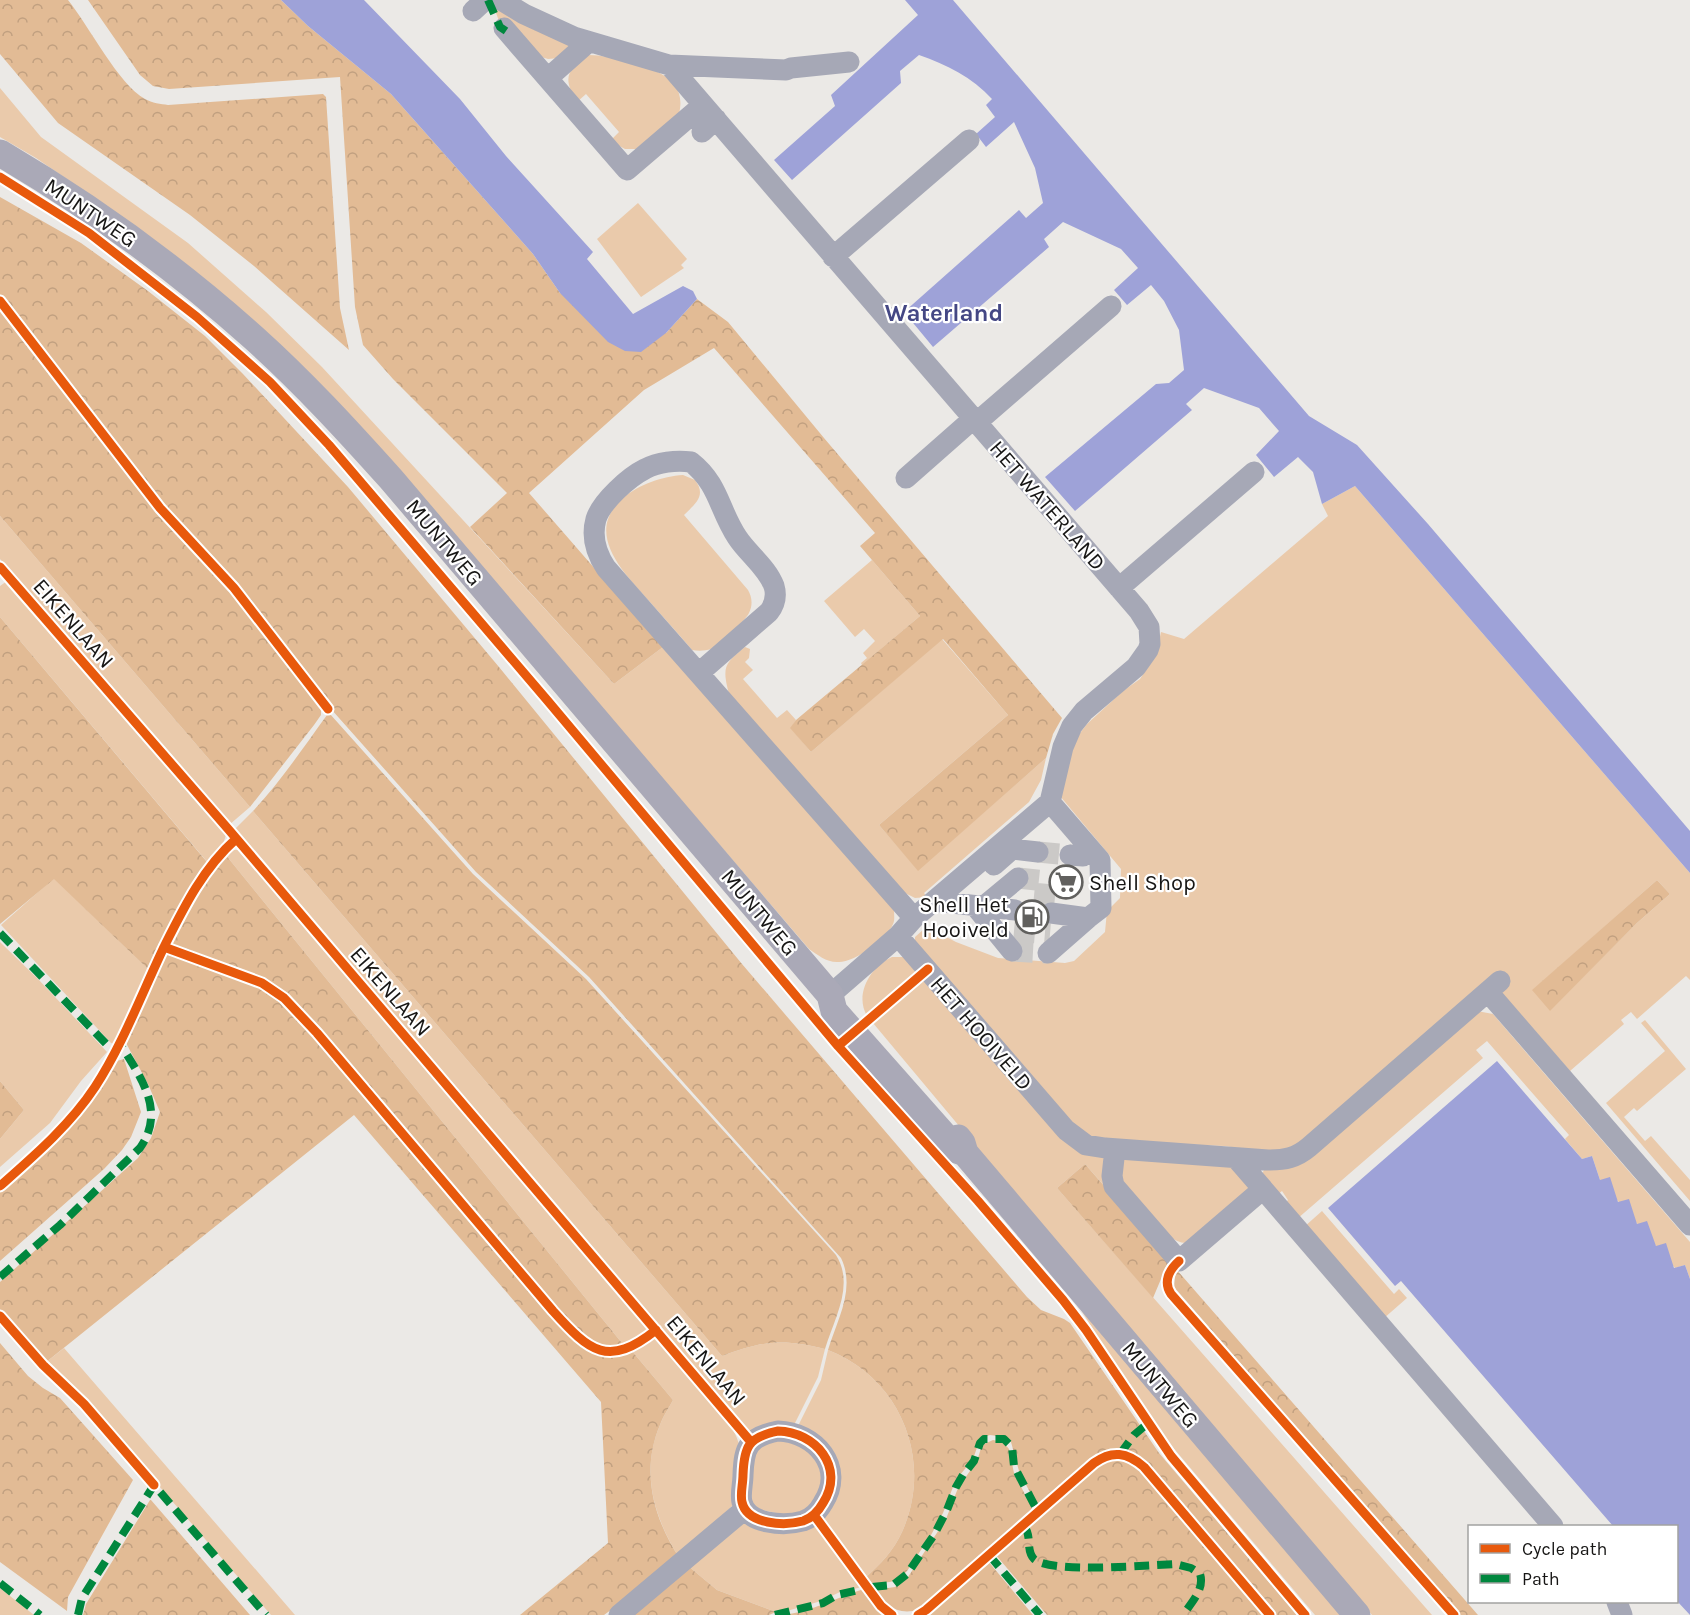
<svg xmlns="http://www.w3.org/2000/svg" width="1690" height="1615" font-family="Karla,sans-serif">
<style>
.green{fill:#eacaab;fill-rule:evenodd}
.forest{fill:url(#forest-crowns)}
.water{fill:#9ea2d8}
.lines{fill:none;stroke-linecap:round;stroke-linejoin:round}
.minor-tunnel{stroke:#cbc9c7;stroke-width:21;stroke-dasharray:21 10;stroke-linecap:butt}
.minor{stroke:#a6a8b6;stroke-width:21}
.major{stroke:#aaa9b7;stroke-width:27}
.quiet{stroke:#00873e;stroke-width:8;stroke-dasharray:15 8;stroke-linecap:butt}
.cycleway-casing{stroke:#fff;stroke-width:13}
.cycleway{stroke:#e8590c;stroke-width:9}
.labels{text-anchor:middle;stroke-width:4.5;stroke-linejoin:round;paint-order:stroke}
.street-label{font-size:22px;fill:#171615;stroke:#fff}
.poi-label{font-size:22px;fill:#171615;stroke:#fff;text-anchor:start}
.neighbourhood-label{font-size:24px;font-weight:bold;fill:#444784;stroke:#fff}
</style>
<defs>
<pattern id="forest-crowns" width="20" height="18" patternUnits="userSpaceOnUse" patternTransform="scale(1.5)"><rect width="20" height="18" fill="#e2bb95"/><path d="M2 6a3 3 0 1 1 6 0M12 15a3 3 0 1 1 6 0" fill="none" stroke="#c1a080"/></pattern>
</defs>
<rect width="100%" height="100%" fill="#ebe9e6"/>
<path class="green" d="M 495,5 L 566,41 L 570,47 L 559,58 L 548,59 L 538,56 L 501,27 L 494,7 Z
M 588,55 C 602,55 613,58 626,62 C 653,69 688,77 679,114 L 636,149 L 625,149 L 610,141 L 619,132 L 586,94 L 577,102 C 562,78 567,70 588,55 Z
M 0,88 L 41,137 L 188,243 L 266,312 L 322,367 L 614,684 L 663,647 L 894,910 C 894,915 895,920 893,924 C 887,939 855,962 839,962 C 827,963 818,955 809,949 L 523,616 L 112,210 L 36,158 L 0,137 Z
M 638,203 L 687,259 L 681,265 L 684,268 L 641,297 L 597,239 Z
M 683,475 L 695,480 C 707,496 695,504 684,515 L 748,590 C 752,597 753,605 749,613 C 745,621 719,645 711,649 C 705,651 698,651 692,650 C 678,633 663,617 649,601 C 624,573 583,533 623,498 C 638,485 663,476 683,475 Z
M 1355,486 L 1690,873 L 1690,980 L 1686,976 L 1637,1019 L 1631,1012 L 1621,1020 L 1624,1024 L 1570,1071 L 1500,991 L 1301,1144 L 1275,1153 L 1224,1146 L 1106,1141 L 1081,1133 L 915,944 L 915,937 L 924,929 L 931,929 L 956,942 L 998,958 L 1065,963 L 1074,961 L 1105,932 L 1107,911 L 1120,898 L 1121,869 L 1060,796 L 1073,742 L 1087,724 L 1123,691 L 1140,679 L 1156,655 L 1161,632 L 1184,639 L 1328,516 L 1322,504 ZM 1657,880 L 1670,894 L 1637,923 L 1550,1010 L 1533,990 Z
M 0,516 L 250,807 L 229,825 L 0,559 Z
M 872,560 L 920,616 L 862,665 L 861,663 L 867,658 L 863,653 L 875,641 L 864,629 L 855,637 L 824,601 Z
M 7,581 L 226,835 L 223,844 L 209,864 L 0,617 L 0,586 Z
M 942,639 L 1008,715 L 879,825 L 918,870 L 1046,758 L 1041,780 L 1029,802 L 924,893 L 927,897 L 915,898 L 905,893 L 729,694 C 722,667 724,664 745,647 L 750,649 L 749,658 L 745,662 L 753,670 L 743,679 L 777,718 L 787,710 L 796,720 L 791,728 L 811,752 Z
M 253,811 L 722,1356 C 763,1341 783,1338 825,1349 L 818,1377 L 792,1429 L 751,1433 L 746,1429 L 234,830 Z
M 232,850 L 238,850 L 651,1330 L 626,1348 L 225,854 Z
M 54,878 L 149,970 L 114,1044 L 111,1043 L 1,925 Z
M 0,942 L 38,979 L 107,1052 L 81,1081 L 50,1123 L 0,1167 L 0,1139 L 24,1110 L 0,1081 Z
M 892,957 L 904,957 L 916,971 L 867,1016 C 854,994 871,966 892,957 Z
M 923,980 L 1105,1157 L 1108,1190 L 1085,1164 L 1057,1188 L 1432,1615 L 1372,1615 L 1147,1351 L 873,1023 Z
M 1477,1011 L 1493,1014 L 1690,1242 L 1690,1279 L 1685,1265 L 1675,1268 L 1600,1180 L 1592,1156 L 1582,1159 L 1565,1139 L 1569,1135 L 1487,1041 L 1476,1050 L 1483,1058 L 1297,1219 L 1284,1204 L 1288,1200 L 1282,1191 L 1277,1195 L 1262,1174 L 1264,1170 Z
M 1645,1020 L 1686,1069 L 1637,1111 L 1634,1108 L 1624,1117 L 1645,1141 L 1651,1136 L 1690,1180 L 1690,1201 L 1606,1103 L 1665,1051 L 1641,1023 Z
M 1122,1158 L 1231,1166 L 1253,1188 L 1187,1243 C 1166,1245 1133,1197 1120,1182 Z
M 1322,1211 L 1394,1294 L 1399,1289 L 1407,1298 L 1383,1319 L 1304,1227 Z
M 1078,1305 L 1342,1615 L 1315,1615 L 1170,1444 L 1100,1341 Z
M 655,1334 C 679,1361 730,1411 739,1444 L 735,1503 L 680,1559 C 654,1518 640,1472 660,1425 C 663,1416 669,1408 673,1400 L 632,1351 Z
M 64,1348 L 295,1615 L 271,1615 L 80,1395 L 45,1363 Z
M 828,1350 C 901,1378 934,1461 902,1532 C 894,1550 880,1565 865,1578 L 825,1524 L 823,1514 L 833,1489 L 796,1430 L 821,1380 Z
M 769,1437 L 815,1450 L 825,1492 L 799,1518 L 753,1508 L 747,1459 Z
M 740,1523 L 816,1526 L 862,1587 L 840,1592 L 821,1601 L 787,1611 L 776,1612 L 717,1590 L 687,1565 Z
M 0,1588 L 34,1615 L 0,1615 Z"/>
<path class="forest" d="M 0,0 L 68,0 C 89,26 119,85 145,99 C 152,103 161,104 168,105 L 323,94 L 326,97 L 340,308 L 349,350 L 254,266 L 190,215 L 58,123 L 0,54 Z
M 88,0 L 281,0 L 308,26 L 391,94 L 533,254 L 560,293 L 666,333 L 697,299 L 728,322 L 824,438 L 1062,718 L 1053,734 L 1046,758 L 918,871 L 879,825 L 1008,715 L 943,639 L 811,752 L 790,728 L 796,720 L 920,616 L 860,546 L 875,533 L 714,348 L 644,390 L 529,493 L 663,647 L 614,684 L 470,527 L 507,493 L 393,379 L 363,345 L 355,307 L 340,77 L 169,89 L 153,86 L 140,75 Z
M 0,197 L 81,243 L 148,291 L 205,336 L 243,374 L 348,487 L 499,667 L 742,964 L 1027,1297 L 1041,1310 L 1064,1319 L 1070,1323 L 1159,1453 L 1297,1615 L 1276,1615 L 1139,1458 C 1131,1454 1122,1450 1112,1451 C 1089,1455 1057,1490 1039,1506 L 1036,1504 L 1019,1471 L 1011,1442 L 1005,1437 L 990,1435 L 984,1437 L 979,1442 L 973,1459 L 960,1475 L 953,1487 L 943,1513 L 931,1535 L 907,1571 L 899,1579 L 890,1582 L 870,1584 L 865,1578 C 880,1565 894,1550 902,1532 C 934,1461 901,1378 828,1350 C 837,1320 856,1289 841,1258 L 589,977 L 476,872 L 331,709 L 235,586 L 159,505 L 0,297 Z
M 0,304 L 159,511 L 232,589 L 321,706 L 321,715 L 314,725 L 250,807 L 0,516 Z
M 0,617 L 207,862 L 149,970 L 54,879 L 0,924 Z
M 330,714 L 473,874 L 586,979 L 836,1255 C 855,1285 834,1319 825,1349 C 783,1338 763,1341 722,1356 L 253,811 C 281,781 303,748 327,715 Z
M 225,854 L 626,1348 C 601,1356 585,1338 566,1322 L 289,999 L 265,981 L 167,946 L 191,899 Z
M 1657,880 L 1670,894 L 1637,923 L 1550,1011 L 1532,990 Z
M 172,952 L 255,982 L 281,1001 L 300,1020 L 572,1334 C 591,1349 609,1364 632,1351 L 673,1400 C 669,1408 663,1416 660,1425 C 640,1472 654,1519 680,1559 L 604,1615 L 520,1615 L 608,1543 L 601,1402 L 354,1115 L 45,1363 L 0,1312 L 0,1282 L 138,1158 L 151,1138 L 160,1112 L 148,1084 L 126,1043 L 161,959 L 167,953 Z
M 124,1059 L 141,1112 L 131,1137 L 122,1150 L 104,1169 L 0,1261 L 0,1191 C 12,1181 23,1170 34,1159 C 69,1126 90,1105 113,1062 Z
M 0,1081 L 24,1110 L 0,1139 Z
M 1085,1164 L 1169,1260 L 1153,1298 L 1057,1188 Z
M 1176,1269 L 1478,1615 L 1460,1615 L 1174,1287 Z
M 0,1343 L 28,1376 L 43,1388 L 60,1398 L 133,1480 L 68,1597 L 67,1611 L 0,1562 Z
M 993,1440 L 1003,1442 L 1009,1449 L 1014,1473 L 1032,1508 L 1029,1514 L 919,1610 C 895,1615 887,1606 874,1590 L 895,1587 L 908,1577 L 946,1519 L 958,1488 L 977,1461 L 982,1445 Z
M 1121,1457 L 1136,1465 L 1211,1555 L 1264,1615 L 1047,1615 L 995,1554 L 1096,1466 L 1113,1458 Z
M 150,1500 L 151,1500 L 250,1615 L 83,1615 L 86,1604 Z
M 988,1561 L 1033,1615 L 927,1615 Z
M 687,1565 L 717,1590 L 776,1612 L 769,1615 L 626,1615 Z
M 864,1589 L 879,1609 L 887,1615 L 784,1615 C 813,1611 837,1597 864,1589 Z"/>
<path class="water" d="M 281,0 L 364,0 L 460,99 L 506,156 L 593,252 L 587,259 L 633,314 L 683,286 L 693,291 L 697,299 L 666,333 L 641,352 L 625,351 L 608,342 L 560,293 L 533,254 L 391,94 L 308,26 Z
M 905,0 L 953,0 L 1309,416 L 1357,445 L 1428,524 L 1690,831 L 1690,873 L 1355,486 L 1322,504 L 1313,472 L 1298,457 L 1274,477 L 1256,455 L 1279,431 L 1259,408 L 1204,388 L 1186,404 L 1192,410 L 1075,511 L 1045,477 L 1156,384 L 1169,383 L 1184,370 L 1179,330 L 1164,301 L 1151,285 L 1127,305 L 1114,290 L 1138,268 L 1121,249 L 1063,222 L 1044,239 L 1049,247 L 933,347 L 904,312 L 1019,210 L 1026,218 L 1043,203 L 1035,168 L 1014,122 L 986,147 L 976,134 L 995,117 L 986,105 L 992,99 C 972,77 947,65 919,55 L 900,71 L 901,83 L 792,180 L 774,160 L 835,106 L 831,95 L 918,15 Z
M 1497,1061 L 1582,1159 L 1592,1156 L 1600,1180 L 1610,1177 L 1618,1202 L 1629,1199 L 1637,1224 L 1647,1221 L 1656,1246 L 1666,1243 L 1674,1268 L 1685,1265 L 1690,1279 L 1690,1615 L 1677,1601 L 1676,1526 L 1613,1526 L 1401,1281 L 1395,1286 L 1328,1208 Z"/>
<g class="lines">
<path class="minor-tunnel" d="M 1038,852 L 1070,855
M 1018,878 L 1046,881 L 1043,912
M 1014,931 L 1050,934
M 1012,951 L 1048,953"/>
<path class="minor" d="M 501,0 L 524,14 L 574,37 L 669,65 L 786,70 L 791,68 L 849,62
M 473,11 L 485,0
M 504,28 L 627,170 L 703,105
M 669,65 L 1139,611 L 1149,627 L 1150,644 L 1148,650 L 1136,667 L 1084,711 L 1072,726 L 1063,747 L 1050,802 L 914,918 L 898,936 L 830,995
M 548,78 L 583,47 L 586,41
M 702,132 L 716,119
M 833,257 L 969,140
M 976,423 L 1111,306
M 906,478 L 973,419
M 1119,588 L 1254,472
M 699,673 L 769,612 C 775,604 777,596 774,586 C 767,567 748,554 737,537 C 719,510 719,484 691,462 C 676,460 658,462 645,469 C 629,477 602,501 596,519 C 591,537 596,553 606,568 L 914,918
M 1050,802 L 1100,860 L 1101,908 L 1088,918 L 1051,913
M 1070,855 L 1083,856 L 1090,849
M 994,865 L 1012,849 L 1038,852
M 934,901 L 1015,910
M 976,907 L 1012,951
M 983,907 L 1018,878
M 898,936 L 1066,1130 L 1086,1145 L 1105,1148 L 1268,1160 C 1285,1160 1296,1158 1309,1147 L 1500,981
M 1048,953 L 1088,918
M 1488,992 L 1690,1225
M 1115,1149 L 1112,1176 L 1114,1186 L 1179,1261 L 1263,1189 L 1236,1158
M 1263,1189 L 1553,1526
M 778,1431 C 815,1432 846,1467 823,1503 C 818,1512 812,1518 803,1521 C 785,1526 747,1525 742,1502 C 740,1494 743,1484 743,1475 C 744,1447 748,1437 778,1431 Z
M 1617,1602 L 1622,1615
M 619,1615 L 745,1509"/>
<path class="major" d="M 0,153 C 90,206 176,268 254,338 C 303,382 347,430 391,479 L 830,995 L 834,1011 L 957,1150 L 965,1153
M 958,1138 L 962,1143 L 965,1153 L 1357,1615"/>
<path class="quiet" d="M 488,0 L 500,27 L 506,31
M 0,933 L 114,1052
M 0,1277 L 60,1225 L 140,1148 C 167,1110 139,1075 119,1042
M 1120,1454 L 1134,1435 L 1147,1424
M 1023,1525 C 1033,1535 1025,1550 1034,1559 C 1051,1574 1150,1565 1176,1564 L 1191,1568 L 1200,1574 C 1205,1589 1191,1603 1183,1615
M 989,1555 L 1040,1615
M 0,1583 L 40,1615
M 872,1587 L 893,1585 L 907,1574 L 934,1535 L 947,1510 L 956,1487 L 963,1475 L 974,1461 L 980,1443 L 984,1439 L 1004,1439 L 1012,1447 L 1014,1466 L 1038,1512
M 78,1615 L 82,1598 L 154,1485 L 266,1615
M 775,1615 L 823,1603 L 837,1595 L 863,1589"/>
<g class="cycleway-casing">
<path id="cycleway" d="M 0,177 L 89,233 L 197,317 L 270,382 L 329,445 L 547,700 L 838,1046 L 978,1201 L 1063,1300 L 1086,1330 L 1171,1456 L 1305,1615
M 0,301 L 160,508 L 234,588 L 328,709
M 0,567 L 229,830 L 751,1442
M 164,947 C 183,909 203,868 236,839
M 838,1046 L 928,969
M 0,1186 C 34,1156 70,1125 95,1087 C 123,1044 142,993 164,947 L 262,983 L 284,998 L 317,1033 L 553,1311 C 590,1352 608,1368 656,1330
M 1179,1261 C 1169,1270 1163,1282 1171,1294 L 1454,1615
M 0,1316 L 43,1365 L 84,1404 L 154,1485
M 778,1431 C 815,1432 846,1467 823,1503 C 818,1512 812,1518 803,1521 C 785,1526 747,1525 742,1502 C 740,1494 743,1484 743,1475 C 744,1447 748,1437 778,1431 Z
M 814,1515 L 881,1606 L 892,1615
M 918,1615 L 926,1610 L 1094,1463 C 1112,1450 1127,1452 1144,1467 L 1270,1615"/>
</g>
<use href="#cycleway" class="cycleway"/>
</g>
<defs>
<g id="supermarket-ring" transform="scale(1.725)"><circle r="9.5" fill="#fff" stroke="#61605e" stroke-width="1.5"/><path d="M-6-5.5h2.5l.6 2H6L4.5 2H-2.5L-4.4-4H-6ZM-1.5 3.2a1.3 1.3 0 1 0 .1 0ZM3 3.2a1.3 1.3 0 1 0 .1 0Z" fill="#61605e"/></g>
<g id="fuel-ring" transform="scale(1.725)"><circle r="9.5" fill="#fff" stroke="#61605e" stroke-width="1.5"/><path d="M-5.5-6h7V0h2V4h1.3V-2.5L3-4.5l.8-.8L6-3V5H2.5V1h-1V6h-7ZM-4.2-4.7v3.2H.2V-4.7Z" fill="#61605e"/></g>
</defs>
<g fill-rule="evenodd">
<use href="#supermarket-ring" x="1066" y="882"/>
<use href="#fuel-ring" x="1032" y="917"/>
</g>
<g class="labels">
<g class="street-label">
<text transform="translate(91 212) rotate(34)" y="8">MUNTWEG</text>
<text transform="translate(1048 505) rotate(49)" y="8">HET WATERLAND</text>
<text transform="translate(445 542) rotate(50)" y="8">MUNTWEG</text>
<text transform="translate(74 623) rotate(49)" y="8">EIKENLAAN</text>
<text transform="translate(760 912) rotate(50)" y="8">MUNTWEG</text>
<text transform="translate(391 991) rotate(49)" y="8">EIKENLAAN</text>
<text transform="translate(982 1033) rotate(49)" y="8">HET HOOIVELD</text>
<text transform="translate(707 1360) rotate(50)" y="8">EIKENLAAN</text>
<text transform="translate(1161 1384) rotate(50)" y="8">MUNTWEG</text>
</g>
<g class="poi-label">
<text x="1089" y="890">Shell Shop</text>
<text x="1009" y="912" text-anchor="end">Shell Het<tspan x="1009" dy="25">Hooiveld</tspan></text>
</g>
<g class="neighbourhood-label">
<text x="944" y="321">Waterland</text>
</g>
</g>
<rect x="1468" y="1525" width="210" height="78" fill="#ffffff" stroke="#a2a2a1" stroke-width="1.5"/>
<rect x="1480" y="1544" width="30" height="9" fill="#e8590c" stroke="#a2a2a1" stroke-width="1.5"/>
<text x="1522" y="1555" font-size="18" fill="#171615">Cycle path</text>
<rect x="1480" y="1574" width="30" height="9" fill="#00873e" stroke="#a2a2a1" stroke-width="1.5"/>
<text x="1522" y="1585" font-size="18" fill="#171615">Path</text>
</svg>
